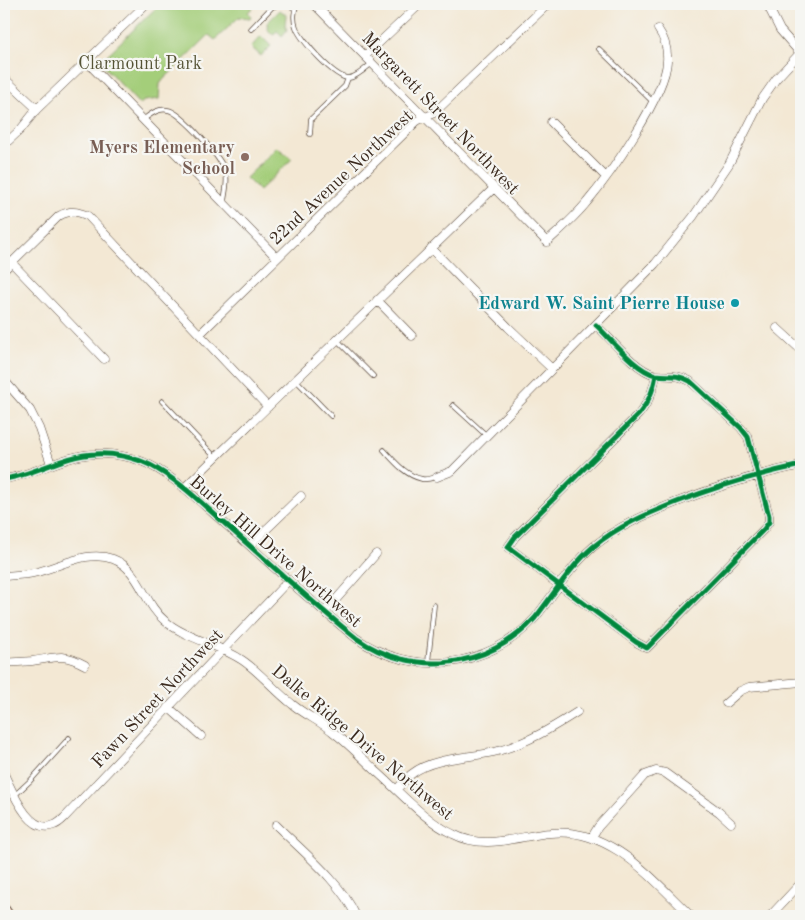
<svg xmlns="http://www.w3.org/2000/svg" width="805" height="920" font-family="'Old Standard TT',serif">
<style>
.green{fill:#a4ce7a;stroke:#707c4c}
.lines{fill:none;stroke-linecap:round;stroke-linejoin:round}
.service-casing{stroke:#574639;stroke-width:5.5}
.minor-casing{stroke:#574639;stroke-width:9}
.secondary-casing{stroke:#574639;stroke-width:13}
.service{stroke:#fff;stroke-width:4}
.minor{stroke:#fff;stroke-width:8}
.secondary{stroke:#fde4d1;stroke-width:11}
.cycleway-casing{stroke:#f6f6f2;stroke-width:8}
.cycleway{stroke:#00873e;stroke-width:5}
.education-dot{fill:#8d6e63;stroke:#f6f6f2;stroke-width:2}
.culture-dot{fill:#0f9aa8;stroke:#f6f6f2;stroke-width:2}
.labels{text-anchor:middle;stroke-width:4.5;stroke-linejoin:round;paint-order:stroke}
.park-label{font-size:18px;fill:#555335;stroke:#f6f6f2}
.street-label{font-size:18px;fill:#3b2a1e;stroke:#f6f6f2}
.education-label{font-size:18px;font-weight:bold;fill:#785e54;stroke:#f6f6f2;text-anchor:end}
.culture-label{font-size:18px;font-weight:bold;fill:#0d838f;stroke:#f6f6f2;text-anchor:end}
</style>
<rect width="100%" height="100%" fill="#f6f6f2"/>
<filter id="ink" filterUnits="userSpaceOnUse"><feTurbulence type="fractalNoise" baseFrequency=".02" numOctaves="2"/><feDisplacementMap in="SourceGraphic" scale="10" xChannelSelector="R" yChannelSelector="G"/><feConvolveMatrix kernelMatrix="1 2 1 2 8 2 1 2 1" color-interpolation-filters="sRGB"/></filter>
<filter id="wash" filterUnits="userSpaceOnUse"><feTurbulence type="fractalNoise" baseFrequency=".0096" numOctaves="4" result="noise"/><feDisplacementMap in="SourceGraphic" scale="20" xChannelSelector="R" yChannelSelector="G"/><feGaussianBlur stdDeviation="1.12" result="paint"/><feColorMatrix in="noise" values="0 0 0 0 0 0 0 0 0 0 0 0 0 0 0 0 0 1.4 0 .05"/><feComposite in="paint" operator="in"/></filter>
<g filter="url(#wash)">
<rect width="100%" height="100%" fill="#f3e8d4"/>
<path class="green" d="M 160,4 L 257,4 L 248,12 L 251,16 L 250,18 L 239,17 L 215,40 L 209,35 L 163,80 L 160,84 L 159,99 L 144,101 L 139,104 L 100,62 Z
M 280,10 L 286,15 L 285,25 L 287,30 L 282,36 L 277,31 L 273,35 L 268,30 L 267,23 Z
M 261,36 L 271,46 L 261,56 L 251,47 Z
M 277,147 L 292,159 L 259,191 L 246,178 Z"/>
</g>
<g filter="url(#ink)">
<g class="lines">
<g class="service-casing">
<path id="service" d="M 283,4 L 295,8
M 297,4 C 294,10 293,20 296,27 C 300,39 335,79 349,78 C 357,77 366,68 372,63
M 251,29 L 272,7 L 280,4
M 599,49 L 653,102
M 144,119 C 151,114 158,108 168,110 C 181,112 224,160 226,174 C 228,182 225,193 224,201
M 310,134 L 311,119 L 345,86 L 348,78
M 338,341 L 373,376
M 296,380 L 331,416
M 162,401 L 216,458
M 453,405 L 487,436
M 384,450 C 394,461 406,476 422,479 C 426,480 433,478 437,477
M 428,662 L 434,605
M 15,795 L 30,781 L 69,738"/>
</g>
<g class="minor-casing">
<path id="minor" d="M 314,4 L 547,242 C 561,229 575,217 587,202 C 610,175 666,94 667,61 C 668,48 665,39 658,29
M 767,4 L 780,30 L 800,53
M 365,56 L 420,4
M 86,61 L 277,258
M 4,78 L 37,109
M 551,122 L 606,177
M 4,145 L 21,129 L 37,109 L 146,4
M 431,248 L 508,327 L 552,369
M 11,262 L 104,359
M 4,270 L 59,216 C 70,210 77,211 88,216 L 268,407
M 377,300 L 412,336
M 596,325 C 611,339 636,371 656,375 C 671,377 674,373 690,381 L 741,428 L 748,437 L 769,516 L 769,522 L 764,529 L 647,648 L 636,642 L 508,547 L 515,537 L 639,414 C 649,401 653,391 656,375
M 777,328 L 801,350
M 200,334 L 417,121 L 434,113 L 548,4
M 4,380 L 30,410 L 39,428 L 51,464
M 437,477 L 452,471 L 655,264 L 693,217 L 729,164 L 762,99 L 776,79 L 801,52
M 4,479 C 35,475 63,455 95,454 C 112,453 134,457 150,465 C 177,479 199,501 222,521 C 266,560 310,601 356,638 C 412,678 489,669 535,618 C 554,594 570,567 593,547 C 618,526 647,514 677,502 C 718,486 759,474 801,465
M 184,488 L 494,188
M 250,545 L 301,496
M 4,576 C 13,575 23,575 33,573 C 59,568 86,549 113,559 C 140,569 143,603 165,621 C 187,639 218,644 242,660 C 260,672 275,691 292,704 C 305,715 320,721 333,732 C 348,743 362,758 376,771 C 399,791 425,821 453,834 C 485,851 517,836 550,833 C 610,826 652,879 691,916
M 325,612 L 376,554
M 4,663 C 13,662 22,662 32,661 C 56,658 62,652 85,665
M 726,703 L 740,691 L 749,687 L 801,682
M 168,707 L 201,736
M 4,774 C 12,790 29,836 54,825 C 58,824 61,821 64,818 L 289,580
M 397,789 C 402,784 407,777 413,773 C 433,757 473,758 498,751 C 527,743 552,728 577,712
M 276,825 C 302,851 341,882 356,916
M 592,837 L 598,827 L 645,775 L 656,771 L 665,773 L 719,812 L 731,823
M 770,916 L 801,883"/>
</g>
<g class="secondary-casing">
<path id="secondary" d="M 4,910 L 8,916"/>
</g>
<use href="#service" class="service"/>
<use href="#minor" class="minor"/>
<use href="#secondary" class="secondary"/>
<g class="cycleway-casing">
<path id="cycleway" d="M 596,325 C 611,339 636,371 656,375 C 671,377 674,373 690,381 L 741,428 L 748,437 L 769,516 L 769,522 L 764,529 L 647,648 L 636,642 L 508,547 L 515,537 L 639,414 C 649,401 653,391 656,375
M 4,479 C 35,475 63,455 95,454 C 112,453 134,457 150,465 C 177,479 199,501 222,521 C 266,560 310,601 356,638 C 412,678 489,669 535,618 C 554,594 570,567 593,547 C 618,526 647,514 677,502 C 718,486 759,474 801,465"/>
</g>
<use href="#cycleway" class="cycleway"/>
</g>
</g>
<circle class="education-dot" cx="245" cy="157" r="5"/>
<circle class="culture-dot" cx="735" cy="303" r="5"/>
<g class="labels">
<g class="park-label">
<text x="140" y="69">Clarmount Park</text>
</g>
<g class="street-label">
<text transform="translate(441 113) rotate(46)" y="6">Margarett Street Northwest</text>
<text transform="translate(341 177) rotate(-43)" y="6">22nd Avenue Northwest</text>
<text transform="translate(276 551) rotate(41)" y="6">Burley Hill Drive Northwest</text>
<text transform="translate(157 698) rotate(-47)" y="6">Fawn Street Northwest</text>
<text transform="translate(363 742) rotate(40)" y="6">Dalke Ridge Drive Northwest</text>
</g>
<g class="education-label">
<text x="235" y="153">Myers Elementary<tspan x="235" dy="21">School</tspan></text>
</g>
<g class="culture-label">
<text x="725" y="309">Edward W. Saint Pierre House</text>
</g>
</g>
<rect width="805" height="920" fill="none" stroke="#f6f6f2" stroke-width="20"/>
</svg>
